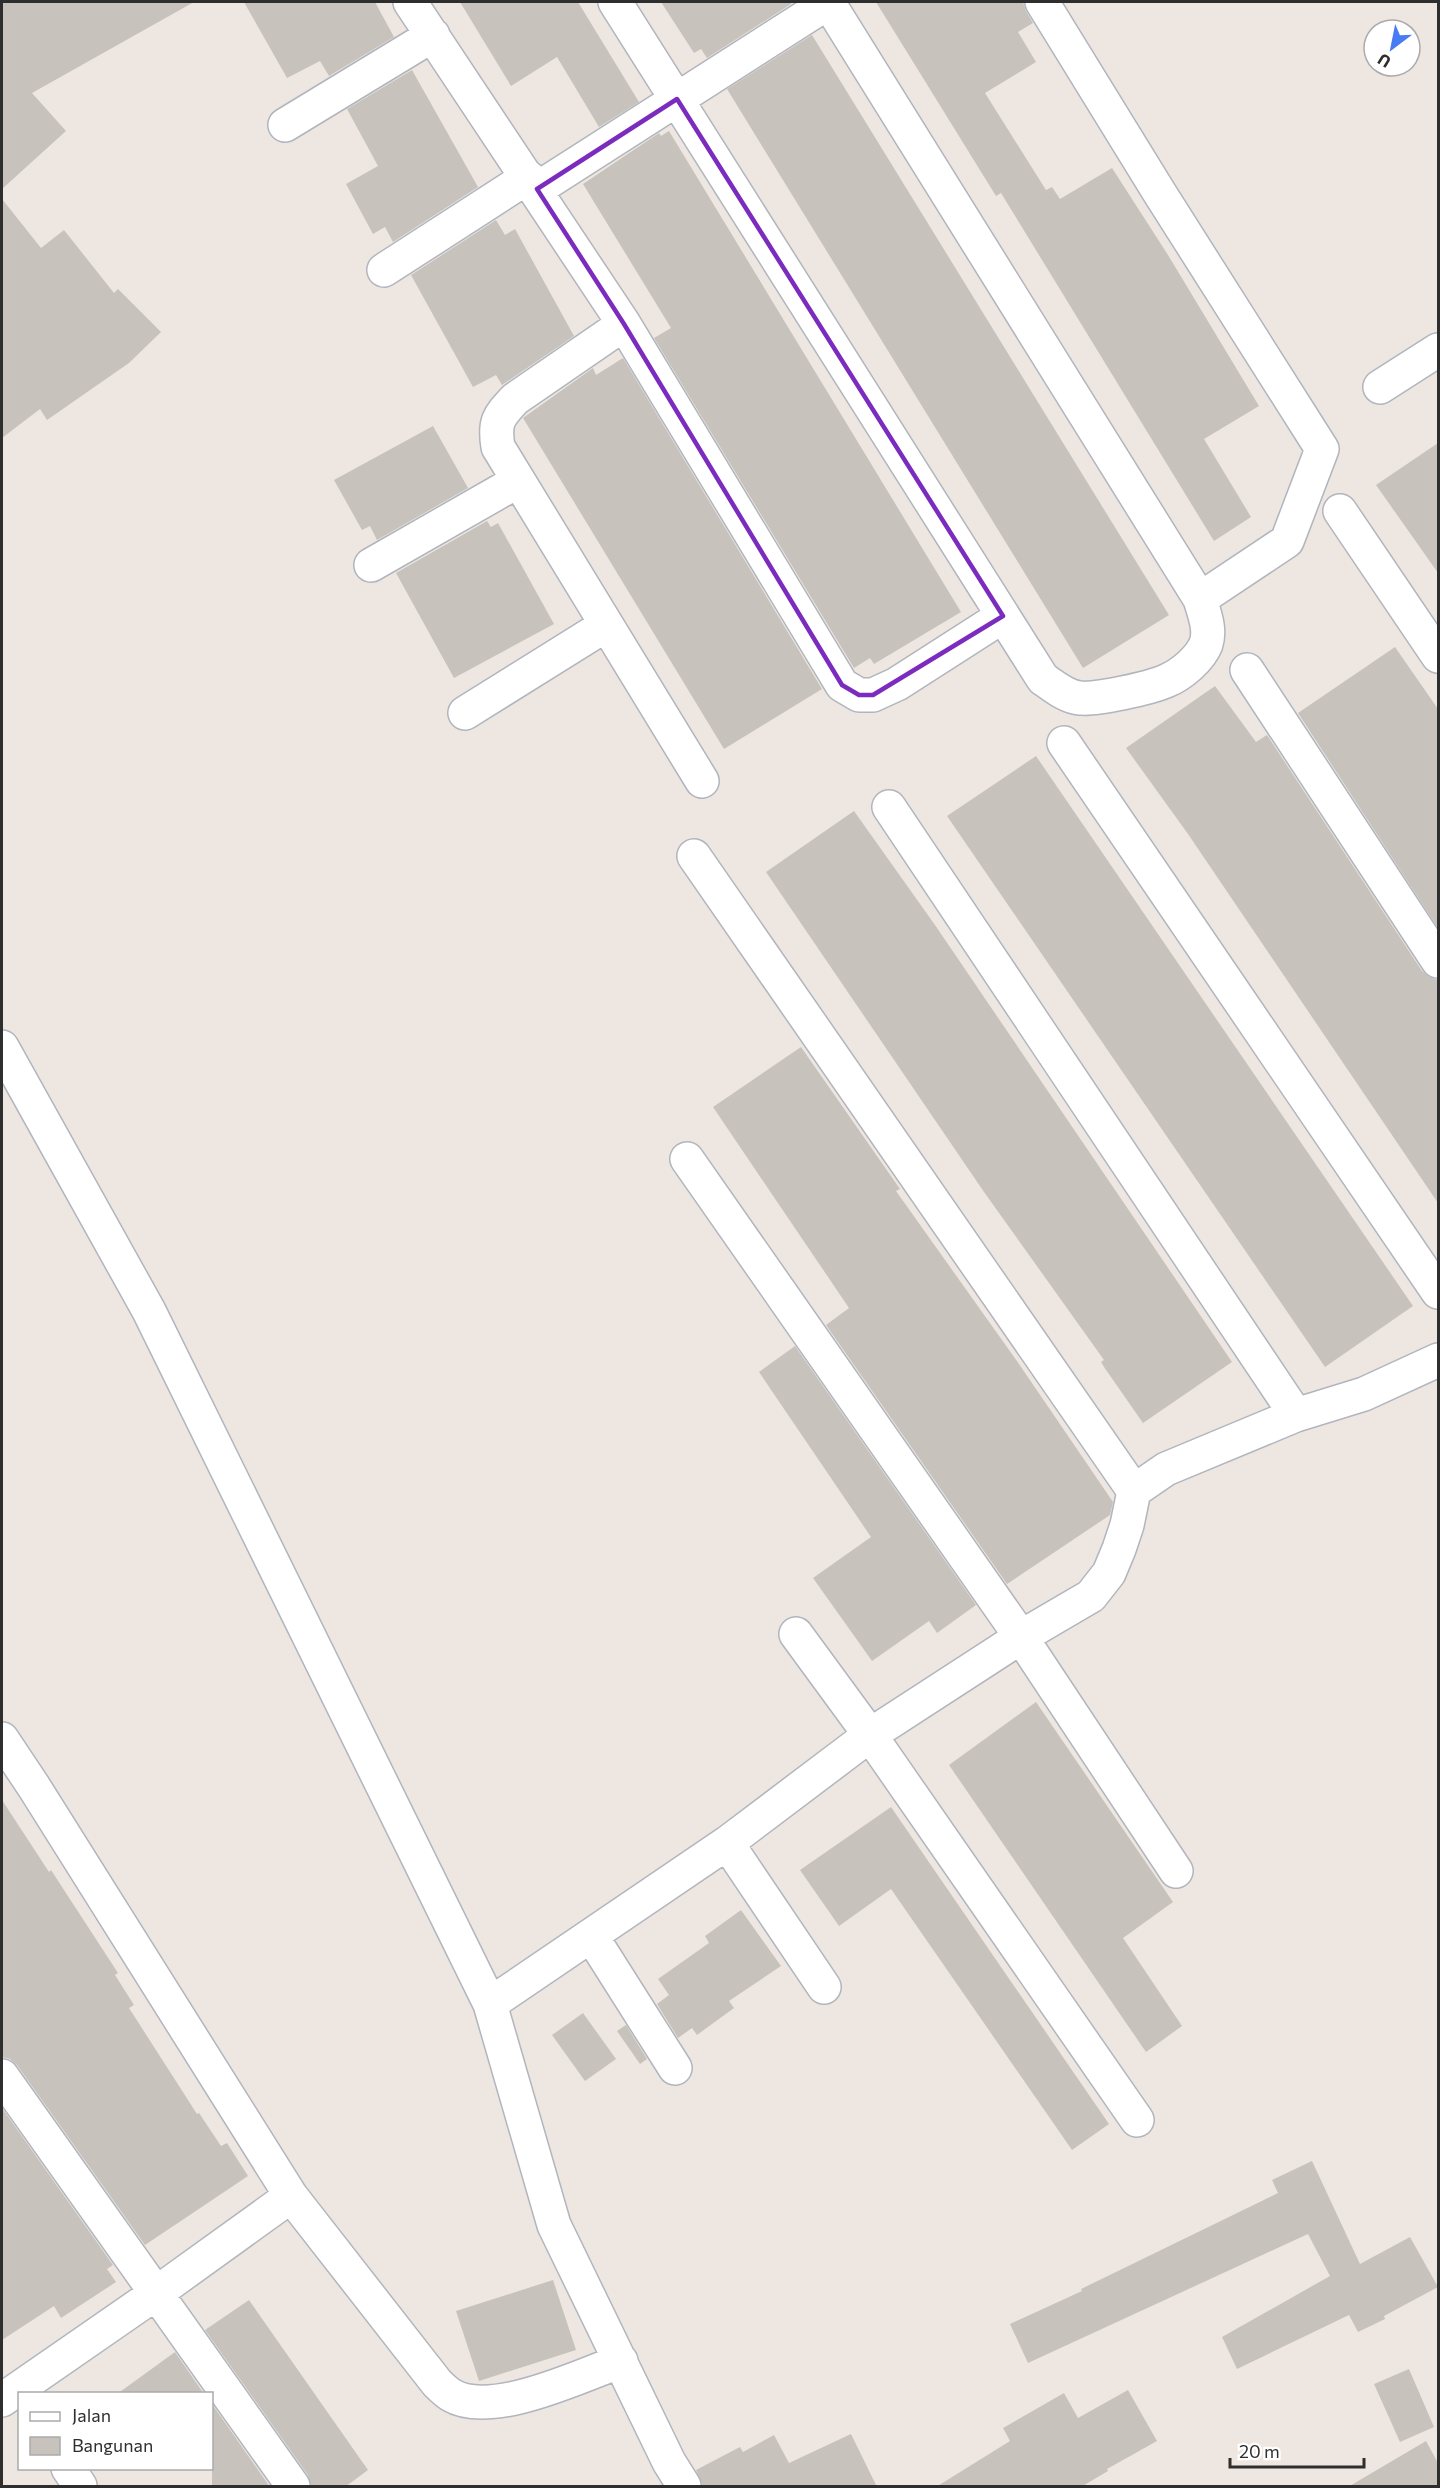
<svg xmlns="http://www.w3.org/2000/svg" width="1440" height="2488" font-family="Commissioner,sans-serif">
<style>
.building{fill:#c7c2bc}
.lines{fill:none;stroke-linecap:round;stroke-linejoin:round}
.minor-casing{stroke:#b1b5bd;stroke-width:36}
.minor{stroke:#fff;stroke-width:33}
.marked{fill:none;stroke:#7b2cbf;stroke-width:4.5;stroke-linejoin:round}
</style>
<rect width="100%" height="100%" fill="#eee7e1"/>
<path class="building" d="M 2,2 L 194,2 L 32,93 L 66,131 L 2,189 Z
M 244,2 L 375,2 L 394,37 L 329,76 L 320,61 L 287,78 Z
M 460,2 L 578,2 L 639,102 L 599,127 L 557,57 L 511,86 Z
M 661,2 L 790,2 L 791,4 L 707,58 L 701,49 L 694,53 Z
M 876,2 L 1023,2 L 1026,11 L 1033,23 L 1018,32 L 1036,62 L 985,93 L 1046,190 L 1052,187 L 1060,199 L 1112,168 L 1168,255 L 1259,406 L 1204,439 L 1251,517 L 1214,541 L 1001,193 L 996,196 Z
M 812,35 L 1169,615 L 1083,668 L 727,89 Z
M 412,70 L 478,187 L 393,242 L 385,227 L 373,234 L 346,184 L 378,166 L 347,109 Z
M 669,131 L 961,612 L 874,664 L 870,658 L 854,668 L 654,338 L 671,328 L 583,184 L 659,133 L 661,136 Z
M 2,199 L 41,248 L 64,230 L 114,293 L 118,289 L 161,332 L 129,363 L 47,420 L 40,409 L 2,438 Z
M 496,220 L 505,235 L 515,229 L 574,336 L 502,385 L 496,375 L 473,387 L 411,275 Z
M 623,358 L 822,689 L 724,749 L 523,418 L 593,368 L 596,375 Z
M 433,426 L 468,488 L 377,540 L 370,526 L 362,530 L 334,480 Z
M 1438,443 L 1438,573 L 1376,485 Z
M 487,521 L 491,527 L 498,523 L 554,624 L 454,678 L 396,573 Z
M 1395,647 L 1438,709 L 1438,928 L 1298,713 Z
M 1215,686 L 1256,742 L 1267,735 L 1422,971 L 1429,977 L 1438,980 L 1438,1203 L 1188,834 L 1126,748 Z
M 1036,756 L 1413,1306 L 1325,1367 L 947,816 Z
M 854,811 L 935,925 L 1232,1362 L 1143,1423 L 1104,1367 L 1101,1362 L 1104,1360 L 984,1192 L 766,872 Z
M 801,1047 L 900,1189 L 896,1191 L 1019,1364 L 1113,1502 L 1110,1515 L 1007,1584 L 826,1325 L 849,1308 L 713,1107 Z
M 795,1346 L 976,1605 L 937,1633 L 929,1621 L 872,1661 L 813,1578 L 871,1537 L 759,1372 Z
M 1036,1702 L 1173,1902 L 1123,1938 L 1182,2026 L 1146,2052 L 949,1765 Z
M 2,1800 L 49,1872 L 51,1870 L 118,1973 L 115,1975 L 134,2005 L 129,2008 L 197,2114 L 199,2113 L 221,2146 L 227,2143 L 248,2176 L 145,2245 L 17,2065 L 10,2059 L 2,2057 Z
M 891,1807 L 1109,2124 L 1072,2150 L 891,1889 L 839,1926 L 800,1870 Z
M 741,1910 L 781,1966 L 729,2001 L 734,2008 L 697,2035 L 692,2028 L 678,2038 L 657,2004 L 669,1995 L 658,1979 L 709,1943 L 705,1936 Z
M 583,2013 L 616,2059 L 585,2081 L 552,2035 Z
M 626,2025 L 647,2059 L 640,2064 L 617,2031 Z
M 2,2108 L 113,2265 L 107,2269 L 116,2282 L 61,2318 L 54,2306 L 2,2340 Z
M 1312,2161 L 1360,2264 L 1410,2237 L 1438,2287 L 1384,2316 L 1385,2319 L 1358,2332 L 1349,2315 L 1237,2369 L 1222,2337 L 1330,2276 L 1308,2234 L 1028,2363 L 1010,2324 L 1082,2291 L 1081,2289 L 1278,2193 L 1272,2180 Z
M 553,2280 L 576,2350 L 479,2381 L 456,2311 Z
M 249,2300 L 368,2470 L 345,2487 L 311,2487 L 308,2475 L 205,2330 Z
M 175,2352 L 204,2394 L 117,2394 Z
M 1409,2369 L 1434,2427 L 1400,2442 L 1374,2384 Z
M 1128,2390 L 1157,2441 L 1107,2469 L 1108,2471 L 1081,2487 L 936,2487 L 1010,2441 L 1003,2428 L 1064,2393 L 1078,2418 Z
M 212,2404 L 270,2487 L 212,2487 Z
M 851,2434 L 877,2487 L 703,2487 L 696,2470 L 740,2447 L 743,2452 L 774,2435 L 789,2463 Z
M 1426,2441 L 1438,2463 L 1438,2487 L 1348,2487 Z"/>
<g class="lines">
<g class="minor-casing">
<path id="minor" d="M 410,2 L 624,324 L 842,685 L 859,695 L 873,695 L 897,684 L 1003,616
M 615,2 L 1043,679 C 1054,686 1066,697 1080,698 C 1096,700 1150,688 1166,681 C 1181,675 1200,659 1206,644 C 1211,629 1204,613 1200,599 L 828,2
M 1042,2 L 1159,192 L 1322,449 L 1287,541 L 1200,599
M 285,125 L 433,35
M 537,189 L 829,2
M 384,270 L 528,177
M 624,324 L 515,399 C 498,417 494,422 498,447 L 702,781
M 1380,387 L 1438,350
M 1340,511 L 1438,656
M 371,565 L 518,481
M 1247,670 L 1438,961
M 465,713 L 606,625
M 1064,743 L 1438,1292
M 889,807 L 1296,1415
M 694,856 L 1134,1491
M 2,1047 L 149,1311 L 490,2004 L 554,2225 L 669,2462 L 684,2486
M 687,1159 L 1021,1637 L 1176,1871
M 796,1634 L 870,1735 L 1137,2120
M 2,1739 L 34,1787 L 291,2196 L 155,2294 L 2,2400
M 727,1843 L 824,1987
M 592,1937 L 675,2068
M 490,2004 L 727,1843 L 870,1735 L 1021,1637 L 1091,1596 L 1109,1573 L 1119,1549 L 1127,1525 L 1134,1491 L 1166,1469 L 1296,1415 L 1364,1394 L 1438,1360
M 2,2076 L 293,2486
M 291,2196 L 437,2383 C 441,2387 446,2392 451,2395 C 491,2419 580,2376 621,2361
M 68,2468 L 80,2486"/>
</g>
<use href="#minor" class="minor"/>
</g>
<path class="marked" d="M 677,99 L 1003,616 L 873,695 L 859,695 L 842,685 L 624,324 L 537,189 Z"/>
<rect width="1440" height="2488" fill="none" stroke="#2e2e2e" stroke-width="6"/>
<rect x="18" y="2392" width="195" height="78" fill="#ffffff" stroke="#ababab" stroke-width="1.5"/>
<rect x="30" y="2412" width="30" height="9" fill="#ffffff" stroke="#ababab" stroke-width="1.5"/>
<text x="72" y="2422" font-size="18" fill="#2e2e2e">Jalan</text>
<rect x="30" y="2437" width="30" height="18" fill="#c7c2bc" stroke="#ababab" stroke-width="1.5"/>
<text x="72" y="2452" font-size="18" fill="#2e2e2e">Bangunan</text>
<g transform="translate(1392 48) rotate(212)"><circle r="28" fill="#ffffff" stroke="#ababab" stroke-width="1.5"/>
<path d="M0-4.5L10 22L0 15L-10 22Z" fill="#497bf3"/>
<text y="-9" font-size="16" font-weight="bold" text-anchor="middle" fill="#2e2e2e">U</text>
</g>
<path d="M1230 2458v9h134v-9" fill="none" stroke="#2e2e2e" stroke-width="3"/>
<text x="1239" y="2458" font-size="18" fill="#2e2e2e" stroke="#ffffff" stroke-width="4.5" paint-order="stroke">20 m</text>
</svg>
